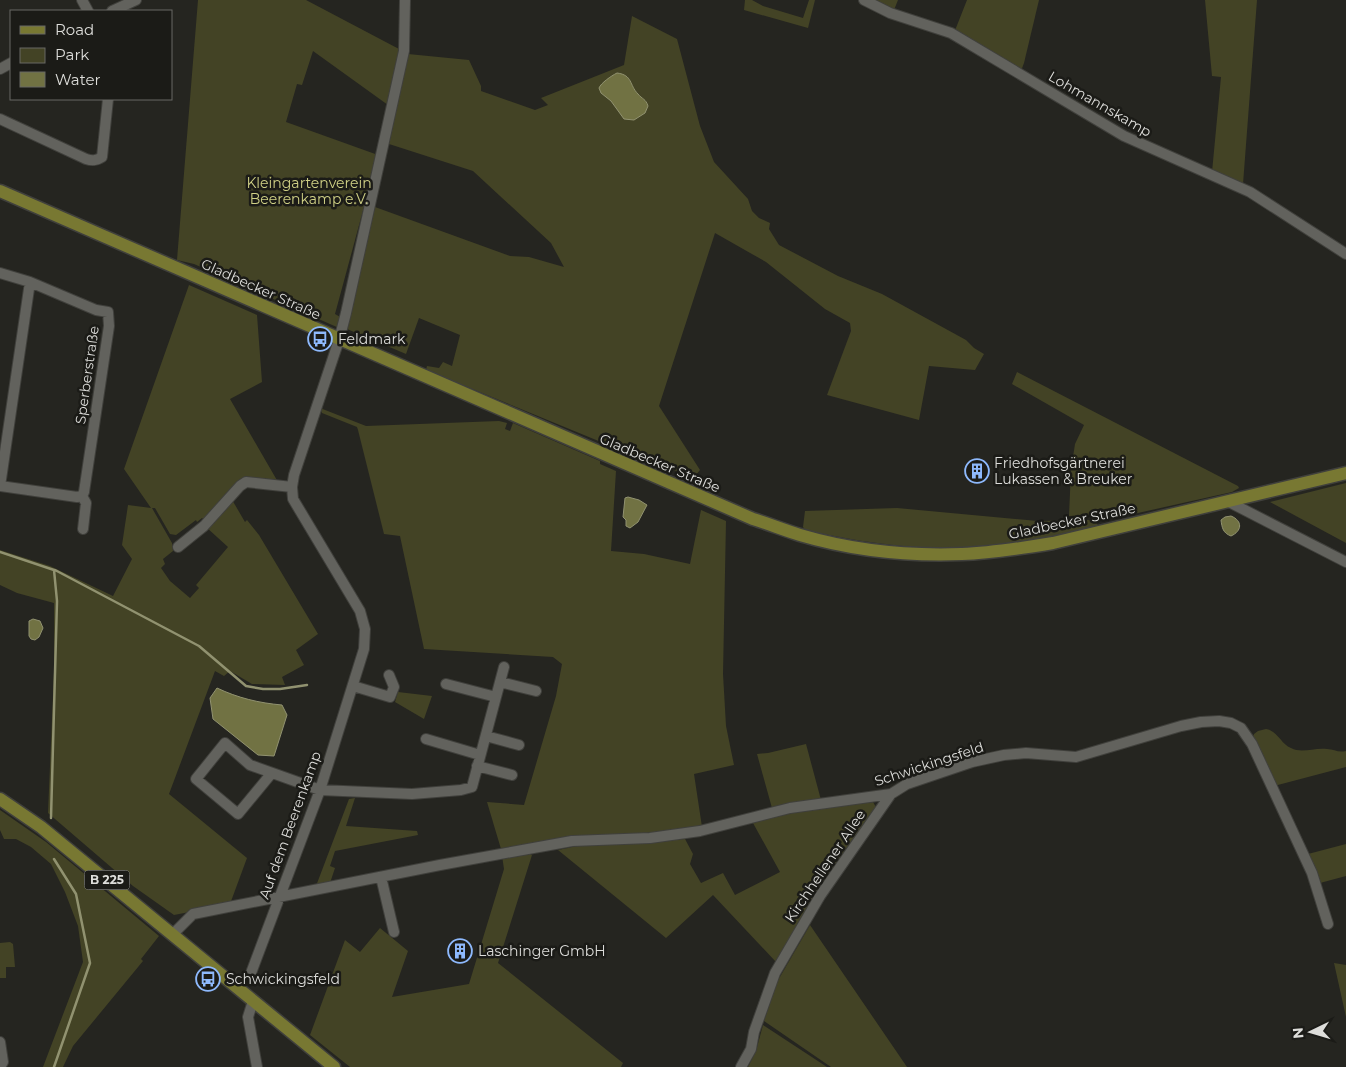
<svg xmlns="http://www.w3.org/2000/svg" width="1346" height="1067" font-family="Montserrat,sans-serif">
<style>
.green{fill:#434325}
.water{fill:#717243;stroke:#919270}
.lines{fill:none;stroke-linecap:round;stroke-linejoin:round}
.stream{stroke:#919270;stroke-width:2.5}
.minor-casing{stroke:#40403c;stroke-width:12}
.major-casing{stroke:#40403c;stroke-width:15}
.minor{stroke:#62625d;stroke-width:10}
.major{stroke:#787832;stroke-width:12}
.labels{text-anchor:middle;stroke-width:5;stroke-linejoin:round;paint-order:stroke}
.shield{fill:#1b1b17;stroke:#a3a3a0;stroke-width:1}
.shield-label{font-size:12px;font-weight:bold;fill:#ddddda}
.street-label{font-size:14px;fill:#ddddda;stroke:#1b1b17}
.park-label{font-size:14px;fill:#d0d186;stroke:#1b1b17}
.poi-label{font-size:14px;fill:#ddddda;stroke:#1b1b17;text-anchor:start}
</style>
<rect width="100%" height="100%" fill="#252520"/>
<path class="green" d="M 198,0 L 306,0 L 399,49 L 388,105 L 313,51 L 302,85 L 297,84 L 286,122 L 378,155 L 335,314 L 342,318 L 339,328 L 194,264 L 177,260 Z
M 745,0 L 752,0 L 763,6 L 803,18 L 809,0 L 815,0 L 808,28 L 744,10 Z
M 868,0 L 898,0 L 894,10 Z
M 967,0 L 1039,0 L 1024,63 L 1021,71 L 954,33 Z
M 1205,0 L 1257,0 L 1243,184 L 1212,172 L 1221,77 L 1212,76 Z
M 632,16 L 677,39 L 700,126 L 714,162 L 748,199 L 752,211 L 759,218 L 770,223 L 769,229 L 779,245 L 838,276 L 882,294 L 966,340 L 974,348 L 984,354 L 975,370 L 929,366 L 919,420 L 827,395 L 851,331 L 850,323 L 825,309 L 766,262 L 715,233 L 659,406 L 700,470 L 691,481 L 678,475 L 679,472 L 618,449 L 426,370 L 427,366 L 439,368 L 443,362 L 452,366 L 460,335 L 419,318 L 406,354 L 347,329 L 375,207 L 510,256 L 529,257 L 564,267 L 551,243 L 473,171 L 389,144 L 408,54 L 469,60 L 481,86 L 481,91 L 535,110 L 548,105 L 541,98 L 624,65 Z
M 189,285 L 257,315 L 262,382 L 230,399 L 278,482 L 254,479 L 239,480 L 206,521 L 202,518 L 197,522 L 196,520 L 176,535 L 170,534 L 155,508 L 152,508 L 172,543 L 173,551 L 163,559 L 165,564 L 161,568 L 170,581 L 190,598 L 199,588 L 196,585 L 228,547 L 206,527 L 231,498 L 245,522 L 247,520 L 259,535 L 318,634 L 296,650 L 304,665 L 282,677 L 285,685 L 252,684 L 230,671 L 224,676 L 215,671 L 169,794 L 247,858 L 230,904 L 174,915 L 133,886 L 48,813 L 54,672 L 54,603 L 17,593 L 0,585 L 0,550 L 50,566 L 113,596 L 132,559 L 122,545 L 128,505 L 151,508 L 124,469 Z
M 1017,372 L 1238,486 L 1239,488 L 1232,492 L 1120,517 L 1118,512 L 1098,517 L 1094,515 L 1069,516 L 1071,470 L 1075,444 L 1084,425 L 1012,384 Z
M 320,408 L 366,426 L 499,421 L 507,423 L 505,429 L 510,431 L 513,423 L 600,461 L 600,464 L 616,471 L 611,551 L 644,554 L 690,564 L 701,510 L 726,521 L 723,674 L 726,726 L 734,765 L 694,774 L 702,827 L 609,837 L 580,835 L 532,844 L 530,854 L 532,855 L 498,963 L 623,1063 L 621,1067 L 350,1067 L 310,1035 L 345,940 L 360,952 L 380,928 L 408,951 L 392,997 L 469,984 L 504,869 L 501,849 L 487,802 L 524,805 L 556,696 L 562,664 L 553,657 L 424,649 L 400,536 L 384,534 L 358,430 L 357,427 L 322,413 Z
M 1346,483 L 1346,543 L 1270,502 Z
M 897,508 L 1038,521 L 1089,520 L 1097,523 L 1098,527 C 1079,531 1061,537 1042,540 C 960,555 885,548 805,530 L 803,527 L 805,511 Z
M 398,692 L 432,696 L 424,719 L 395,702 Z
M 1266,729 C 1278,731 1281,744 1291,748 C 1302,754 1315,747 1327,749 C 1334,749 1338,753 1346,751 L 1346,767 L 1274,786 L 1252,739 L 1254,734 L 1258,731 Z
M 806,744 L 821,800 L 772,808 L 757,754 L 768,753 Z
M 355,798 L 346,826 L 417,831 L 418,835 L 335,851 L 330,866 L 335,868 L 330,883 L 316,886 L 349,799 Z
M 873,802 L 877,809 L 776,962 L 713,895 L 666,938 L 558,850 L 591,843 L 611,844 L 685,839 L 693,854 L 690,864 L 701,883 L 723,873 L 735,895 L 780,872 L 753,823 L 791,812 Z
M 0,810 L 46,842 L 159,936 L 141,959 L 143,961 L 73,1046 L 63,1067 L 43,1067 L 83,962 L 78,926 L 65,892 L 51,864 L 31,847 L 16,839 L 4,839 L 0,830 Z
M 1346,844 L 1346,876 L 1320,883 L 1308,854 Z
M 810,925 L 907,1067 L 831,1067 L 764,1021 L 777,982 Z
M 10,942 L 13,944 L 15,967 L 6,967 L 6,978 L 0,978 L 0,943 Z
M 1334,963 L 1346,965 L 1346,1017 Z
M 763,1025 L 827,1067 L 748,1067 L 756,1051 Z"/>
<path class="water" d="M 617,73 C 633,75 629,85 638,94 C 642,99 646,99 648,106 L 645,113 L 634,120 L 624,119 L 611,101 L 601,93 L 599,88 C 601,83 611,76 617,73 Z
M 628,497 L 639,500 L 647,505 L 638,522 L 630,528 L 626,526 L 626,520 L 623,517 L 625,498 Z
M 1231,516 C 1243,521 1242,531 1231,536 C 1223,533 1222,528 1221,520 L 1225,517 Z
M 33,619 L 40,621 L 43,628 L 39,637 L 35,640 L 31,639 L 29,636 L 29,621 Z
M 217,688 C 238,698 259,703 282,705 L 287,715 L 274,756 L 258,755 L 213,719 L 210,698 Z"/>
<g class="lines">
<path class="stream" d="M 0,552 L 54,570 L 57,601 L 51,818
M 55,570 L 199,646 L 246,686 L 263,689 L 280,689 L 307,685
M 54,1067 L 90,963 L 76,894 L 54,859"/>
<g class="minor-casing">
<path id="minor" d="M 82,0 L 88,11
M 864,0 L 890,13 L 951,33 L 1124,136 L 1250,192 L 1346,254
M 112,11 L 136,0
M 0,69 L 11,63
M 0,119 L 86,159 C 92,161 96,161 102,157 L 108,99
M 0,273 L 30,282 L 96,310 L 108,312 L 109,326 L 84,492 L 82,496 L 77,497 L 0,486 L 30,282
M 82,496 L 86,503 L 83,529
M 1229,502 L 1346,562
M 178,547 L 204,526 L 240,486 L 246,482 L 292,487
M 500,682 L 536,691
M 446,684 L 496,697
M 353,686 L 390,697 L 394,687 L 389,675
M 486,736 L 519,745
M 426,739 L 480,755
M 477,766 L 512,775
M 271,774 L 238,814 L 196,779 L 225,743 L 250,765 L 320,790 L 412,794 L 461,790 L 472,787 L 504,667
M 381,877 L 394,932
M 173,934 L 193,914 L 440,865 L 572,841 L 650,838 L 700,831 L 790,808 L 891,794 L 907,784 L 972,762 L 1004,755 L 1026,753 L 1076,757 L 1181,726 L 1201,722 L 1219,721 L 1231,723 L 1241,728 L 1252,744 L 1312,873 L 1328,924
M 251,973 L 320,790 L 364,649 L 365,629 L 360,611 L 293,499 L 292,487 L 294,475 L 339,340 L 346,313 L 404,51 L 405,0
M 253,1001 L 248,1017 L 257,1067
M 0,1042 L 3,1062 L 0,1067
M 741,1067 L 751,1049 L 754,1032 L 775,973 L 820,896 L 891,794"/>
</g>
<g class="major-casing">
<path id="major" d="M 0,191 L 753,519 C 769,524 784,530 800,535 C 851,550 909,556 962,554 C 993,553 1023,548 1053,543 L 1346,473
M 0,799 L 41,827 L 334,1067"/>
</g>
<use href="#minor" class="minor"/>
<use href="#major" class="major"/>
</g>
<defs>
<g id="bus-ring" transform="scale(1.25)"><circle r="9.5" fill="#1b1b17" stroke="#8eb9fc" stroke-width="1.5"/><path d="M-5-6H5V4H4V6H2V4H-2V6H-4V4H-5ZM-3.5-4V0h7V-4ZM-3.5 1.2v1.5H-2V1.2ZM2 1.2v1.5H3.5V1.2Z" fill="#8eb9fc"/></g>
<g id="building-ring" transform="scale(1.25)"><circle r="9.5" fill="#1b1b17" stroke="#8eb9fc" stroke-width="1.5"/><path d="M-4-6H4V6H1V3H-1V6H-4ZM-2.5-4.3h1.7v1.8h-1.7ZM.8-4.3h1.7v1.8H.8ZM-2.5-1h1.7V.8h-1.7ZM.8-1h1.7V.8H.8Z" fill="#8eb9fc"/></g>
</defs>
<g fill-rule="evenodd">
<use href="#bus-ring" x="320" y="339"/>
<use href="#building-ring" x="977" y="471"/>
<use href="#building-ring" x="460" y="951"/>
<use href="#bus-ring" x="208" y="979"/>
</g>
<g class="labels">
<rect class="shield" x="84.5" y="870.5" width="45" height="19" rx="4"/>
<g class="shield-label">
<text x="107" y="884">B 225</text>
</g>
<g class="street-label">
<text transform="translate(1100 104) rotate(30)" y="5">Lohmannskamp</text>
<text transform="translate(261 289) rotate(24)" y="5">Gladbecker Straße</text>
<text transform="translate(87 375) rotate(-82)" y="5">Sperberstraße</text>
<text transform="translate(660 463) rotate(23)" y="5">Gladbecker Straße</text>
<text transform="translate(1072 521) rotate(-12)" y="5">Gladbecker Straße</text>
<text transform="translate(929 764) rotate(-18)" y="5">Schwickingsfeld</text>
<text transform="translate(290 825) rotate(-70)" y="5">Auf dem Beerenkamp</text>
<text transform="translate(825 866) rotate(-56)" y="5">Kirchhellener Allee</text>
</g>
<g class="park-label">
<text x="309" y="188">Kleingartenverein<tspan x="309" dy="16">Beerenkamp e.V.</tspan></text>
</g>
<g class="poi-label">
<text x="338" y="344">Feldmark</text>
<text x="994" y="468">Friedhofsgärtnerei<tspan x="994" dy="16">Lukassen &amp; Breuker</tspan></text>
<text x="478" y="956">Laschinger GmbH</text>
<text x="226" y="984">Schwickingsfeld</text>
</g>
</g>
<rect x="10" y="10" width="162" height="90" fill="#1b1b17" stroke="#696965"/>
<rect x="20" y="26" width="25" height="8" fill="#787832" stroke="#696965"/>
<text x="55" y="35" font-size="15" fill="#ddddda">Road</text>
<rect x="20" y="48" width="25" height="15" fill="#434325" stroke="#696965"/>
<text x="55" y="60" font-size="15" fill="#ddddda">Park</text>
<rect x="20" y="72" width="25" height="15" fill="#717243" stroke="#696965"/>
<text x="55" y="85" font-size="15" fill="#ddddda">Water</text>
<g transform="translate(1311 1032) rotate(265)" stroke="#1b1b17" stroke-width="4" paint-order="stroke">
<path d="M0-4L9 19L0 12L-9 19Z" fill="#ddddda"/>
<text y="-8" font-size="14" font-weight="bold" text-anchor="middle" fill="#ddddda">N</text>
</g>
</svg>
